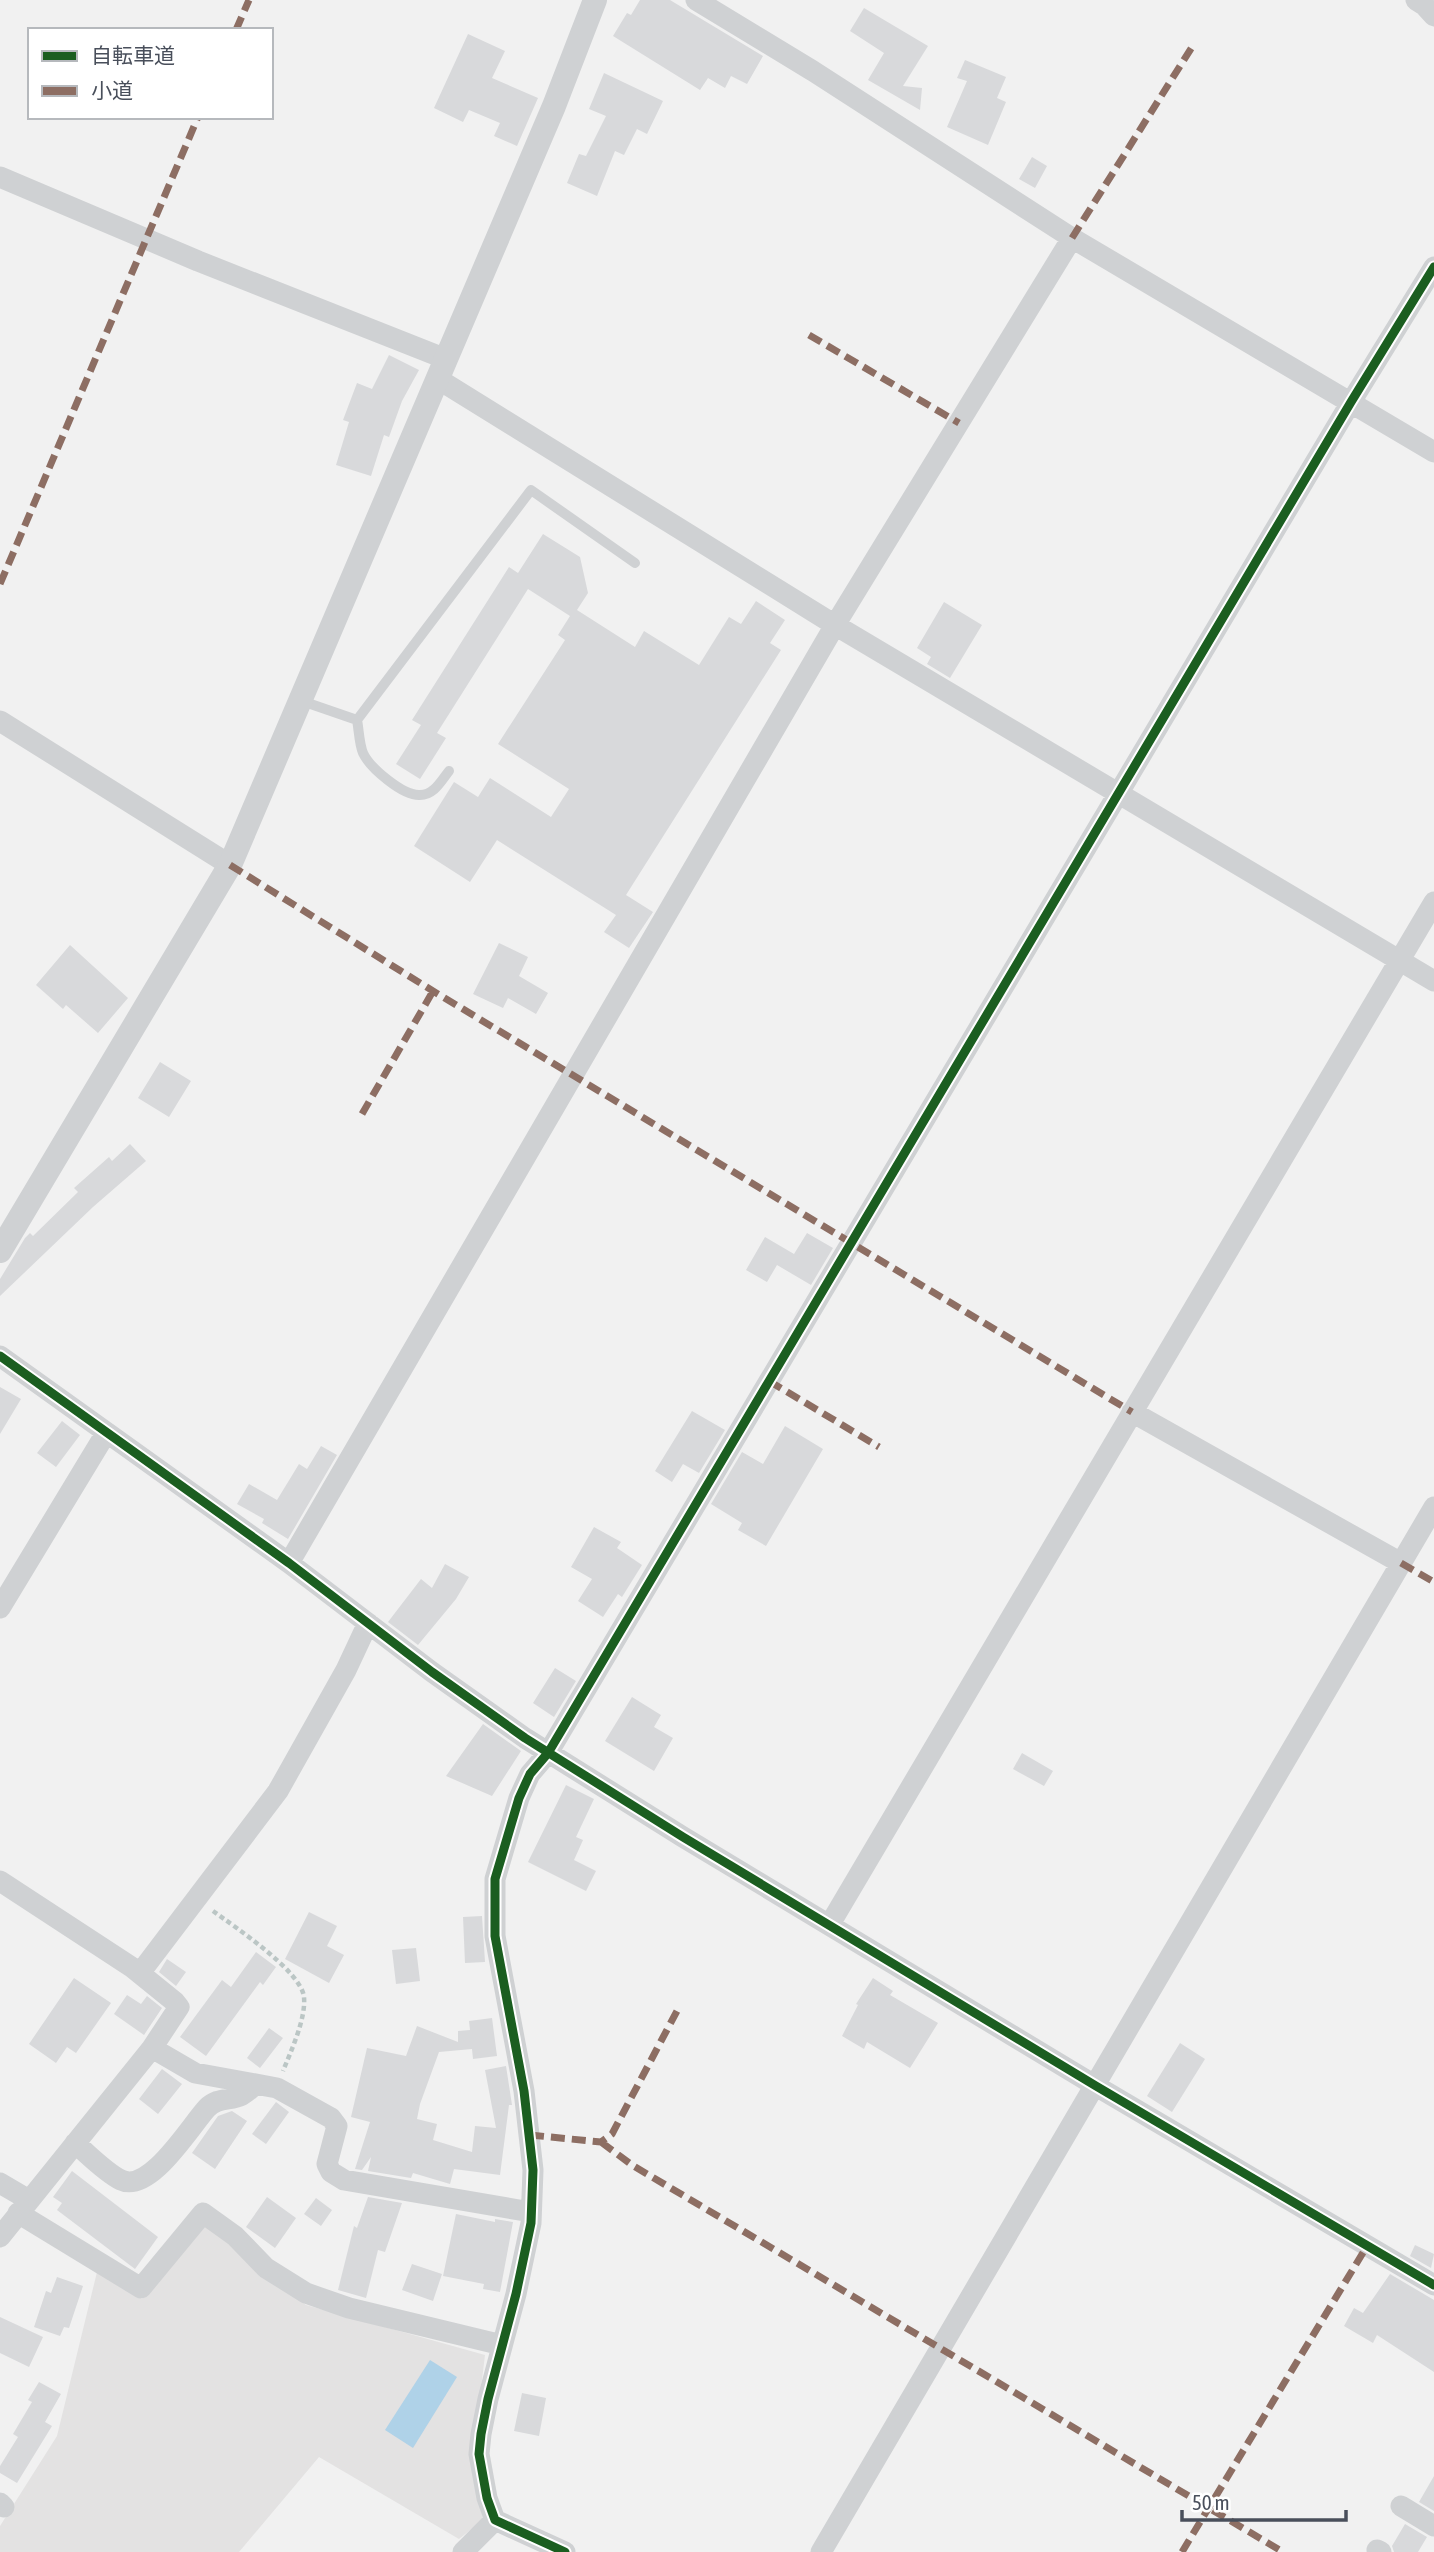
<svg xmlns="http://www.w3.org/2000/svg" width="1434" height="2552" font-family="'Asap Condensed','Noto Sans JP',sans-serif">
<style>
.education{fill:#e3e2e2}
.water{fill:#afd2e8}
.building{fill:#d8d9db}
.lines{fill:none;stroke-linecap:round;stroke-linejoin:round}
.path{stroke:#bbc6c5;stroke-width:4.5;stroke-dasharray:5 3.5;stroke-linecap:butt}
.service{stroke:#cfd1d3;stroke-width:10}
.minor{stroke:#cfd1d3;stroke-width:21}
.tertiary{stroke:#cfd1d3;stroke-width:24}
.quiet{stroke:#8d6e63;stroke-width:7;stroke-dasharray:14 7;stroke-linecap:butt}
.cycleway-casing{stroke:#fff;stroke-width:13}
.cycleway{stroke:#1b5e20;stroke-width:9}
</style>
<rect width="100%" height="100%" fill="#f1f1f1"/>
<path class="education" d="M 206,2224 L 306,2305 L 485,2355 L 472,2462 L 484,2519 L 459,2539 L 319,2457 L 239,2552 L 0,2552 L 0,2526 L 57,2436 L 97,2272 L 142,2299 Z"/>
<path class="water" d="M 430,2360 L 457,2377 L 413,2448 L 385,2430 Z"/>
<path class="building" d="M 640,0 L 670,0 L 763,56 L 747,84 L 731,76 L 725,88 L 708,78 L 700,90 L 613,36 L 627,13 L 631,15 Z
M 864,8 L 928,46 L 903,86 L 922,88 L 920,110 L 868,80 L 884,53 L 850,31 Z
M 468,34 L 505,51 L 492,78 L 538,98 L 517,146 L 494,136 L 500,123 L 469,110 L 463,122 L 434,108 Z
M 965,60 L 1006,77 L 997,98 L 1006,102 L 988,145 L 947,127 L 967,81 L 957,78 Z
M 604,73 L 663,101 L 647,134 L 637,129 L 624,155 L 615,151 L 597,196 L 567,183 L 579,154 L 586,156 L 606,116 L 589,109 Z
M 1032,157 L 1047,166 L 1035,188 L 1019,179 Z
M 389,355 L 419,370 L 402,401 L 389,437 L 384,435 L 371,476 L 336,465 L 349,422 L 343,420 L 357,383 L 372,389 Z
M 543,534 L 580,557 L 588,593 L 577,610 L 635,647 L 644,631 L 699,665 L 729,617 L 741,624 L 756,601 L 785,620 L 770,643 L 781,650 L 626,895 L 653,912 L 629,948 L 604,932 L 616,915 L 497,840 L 470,882 L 414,846 L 454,782 L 478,797 L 490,778 L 551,817 L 569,789 L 498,744 L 565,640 L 558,635 L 570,616 L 528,589 L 437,733 L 446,738 L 420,779 L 396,764 L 421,725 L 412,720 L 509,567 L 518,573 Z
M 944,602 L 982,625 L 950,678 L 927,664 L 931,657 L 917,648 Z
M 499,943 L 528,957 L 519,976 L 548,993 L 536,1014 L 508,998 L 503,1008 L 473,994 Z
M 70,945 L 128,998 L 98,1033 L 66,1005 L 63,1009 L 36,985 Z
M 160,1062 L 191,1081 L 169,1117 L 138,1098 Z
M 130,1144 L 146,1161 L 93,1207 L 0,1296 L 0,1279 L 25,1238 L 30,1233 L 33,1236 L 78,1192 L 74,1188 L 109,1157 L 112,1161 Z
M 807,1233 L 833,1248 L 811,1285 L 777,1265 L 767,1282 L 746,1270 L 765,1237 L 794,1254 Z
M 0,1387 L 21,1399 L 0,1434 Z
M 692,1411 L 725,1430 L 699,1473 L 683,1464 L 672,1482 L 655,1471 Z
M 62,1421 L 80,1435 L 56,1467 L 37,1453 Z
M 785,1426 L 823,1449 L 766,1546 L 738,1530 L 742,1523 L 711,1504 L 742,1452 L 763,1464 Z
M 321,1446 L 337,1455 L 288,1539 L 262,1523 L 264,1519 L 237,1504 L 249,1484 L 277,1500 L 299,1464 L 307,1469 Z
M 594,1527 L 621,1542 L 617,1548 L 642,1565 L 622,1597 L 618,1594 L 603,1617 L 578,1601 L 592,1579 L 571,1567 Z
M 445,1564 L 469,1577 L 456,1599 L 418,1645 L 388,1622 L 421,1579 L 432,1588 Z
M 555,1668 L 576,1681 L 554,1717 L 533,1703 Z
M 632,1697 L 661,1715 L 654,1727 L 673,1738 L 654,1771 L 605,1741 Z
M 483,1724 L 521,1751 L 492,1796 L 446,1776 Z
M 1022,1753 L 1053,1771 L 1044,1786 L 1013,1769 Z
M 566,1785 L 594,1799 L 576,1837 L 583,1840 L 574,1860 L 596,1871 L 586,1891 L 528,1862 Z
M 309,1912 L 337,1926 L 327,1946 L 344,1955 L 329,1983 L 285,1959 Z
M 482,1916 L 485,1962 L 465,1963 L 463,1917 Z
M 416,1948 L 420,1981 L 396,1984 L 392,1950 Z
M 256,1952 L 276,1967 L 263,1985 L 260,1982 L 206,2056 L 180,2037 L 222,1980 L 231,1987 Z
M 167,1959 L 186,1972 L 176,1986 L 159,1972 Z
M 74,1978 L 111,2003 L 76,2053 L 67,2047 L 56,2063 L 29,2044 Z
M 873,1978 L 893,1991 L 890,1995 L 938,2023 L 910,2068 L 867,2042 L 864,2049 L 842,2036 L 858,2005 L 856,2004 Z
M 127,1995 L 141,2004 L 147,1996 L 162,2008 L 144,2035 L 114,2014 Z
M 492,2018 L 497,2056 L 473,2059 L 472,2049 L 439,2052 L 420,2104 L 417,2119 L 437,2124 L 433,2140 L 472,2152 L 475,2126 L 496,2128 L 485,2070 L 506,2066 L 512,2105 L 509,2105 L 500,2175 L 454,2169 L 450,2184 L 413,2173 L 411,2178 L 368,2171 L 371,2157 L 362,2170 L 355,2169 L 370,2122 L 351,2117 L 367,2048 L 406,2056 L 417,2026 L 458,2042 L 458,2031 L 470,2030 L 469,2021 Z
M 269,2028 L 283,2038 L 260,2068 L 247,2058 Z
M 1180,2043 L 1205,2059 L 1172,2112 L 1147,2096 Z
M 162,2069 L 182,2084 L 158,2114 L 139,2099 Z
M 276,2102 L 289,2112 L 266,2144 L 252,2134 Z
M 232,2111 L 247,2121 L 215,2169 L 192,2153 L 218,2116 Z
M 72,2171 L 158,2237 L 135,2269 L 57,2210 L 62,2203 L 53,2197 Z
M 267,2197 L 296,2218 L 275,2248 L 246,2227 Z
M 368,2197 L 402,2203 L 385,2252 L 378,2250 L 366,2298 L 338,2290 L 354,2226 L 357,2228 Z
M 316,2198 L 332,2210 L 321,2226 L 304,2214 Z
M 456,2214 L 495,2222 L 495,2219 L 513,2222 L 500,2292 L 483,2289 L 484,2284 L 443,2276 Z
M 1415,2245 L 1434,2254 L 1431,2268 L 1410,2256 Z
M 412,2264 L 442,2274 L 433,2301 L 402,2290 Z
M 1390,2274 L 1434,2300 L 1434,2372 L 1377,2335 L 1373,2343 L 1344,2326 L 1354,2308 L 1363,2313 Z
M 57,2277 L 83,2286 L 69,2328 L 64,2327 L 60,2336 L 34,2327 L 46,2291 L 51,2293 Z
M 0,2317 L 43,2337 L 29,2367 L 0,2353 Z
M 39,2382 L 61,2394 L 45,2422 L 52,2426 L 17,2483 L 0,2473 L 0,2466 L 18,2437 L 13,2434 L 32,2402 L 28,2400 Z
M 522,2393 L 546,2398 L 539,2436 L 514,2431 Z
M 1434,2476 L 1434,2511 L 1419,2502 Z
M 1405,2524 L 1427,2537 L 1418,2552 L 1394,2552 L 1392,2546 Z"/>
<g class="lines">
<path class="path" d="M 213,1911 C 235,1927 301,1971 304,1997 C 306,2019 291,2051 283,2071"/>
<path class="service" d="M 299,700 L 357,720 L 531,490 L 635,563
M 357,720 C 359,730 359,743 363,753 C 370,768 403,796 420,795 C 434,795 441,781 449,771"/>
<path class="minor" d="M 696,0 L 813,71 L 1072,238 L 1434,452
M 1416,0 L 1424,5 L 1434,16
M 0,177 L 198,261 L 446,359
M 438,379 L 835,625 L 1434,981
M 0,721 L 230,865
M 0,1356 L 289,1563 L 432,1672 L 525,1738 L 683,1837 L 1096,2086 L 1434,2285
M 1132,1412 L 1401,1563
M 289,1563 L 835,625 L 1072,238
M 0,1608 L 106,1433
M 0,1881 L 133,1968 L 175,2002 L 179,2007 L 152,2048
M 830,1924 L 1434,902
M 140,1973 L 278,1791 L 346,1670 L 368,1623
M 75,2143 C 89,2155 105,2172 121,2180 C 150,2194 191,2125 207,2108 C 218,2097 230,2101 242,2095 C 246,2093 251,2088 255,2085
M 0,2183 L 29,2200
M 18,2213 L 141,2288 L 203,2213 L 235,2236 L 266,2268 L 306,2293 L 349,2308 L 502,2345
M 0,2237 L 152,2048 L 195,2073 L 277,2088 L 331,2118 L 337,2126 L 327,2164 L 331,2172 L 344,2180 L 531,2212
M 0,2503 L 4,2507
M 1401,2506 L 1434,2526
M 1377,2550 L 1381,2552
M 463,2552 L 495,2520
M 565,2552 L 495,2520 L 487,2498 L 479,2454 L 481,2434 L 488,2399 L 516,2294 L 531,2223 L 533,2170 L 524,2091 L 495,1936 L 495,1879 L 519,1798 L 530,1774 L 548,1753 L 1351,402 L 1434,267
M 821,2552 L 1434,1507"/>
<path class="tertiary" d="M 0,1251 L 230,865 L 554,106 L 595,0"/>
<path class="quiet" d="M 236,30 L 249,0
M 1072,238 L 1192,47
M 809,335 L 959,423
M 0,584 L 198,117
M 230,865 L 433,991 L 1132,1412
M 362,1114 L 433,991
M 769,1381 L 879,1447
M 1401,1563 L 1434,1582
M 530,2135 L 601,2142 L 612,2134 L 678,2009
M 601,2142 L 632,2165 L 1283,2552
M 1182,2552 L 1367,2246"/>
<g class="cycleway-casing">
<path id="cycleway" d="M 0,1356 L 289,1563 L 432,1672 L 525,1738 L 683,1837 L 1096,2086 L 1434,2285
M 565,2552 L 495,2520 L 487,2498 L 479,2454 L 481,2434 L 488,2399 L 516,2294 L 531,2223 L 533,2170 L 524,2091 L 495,1936 L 495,1879 L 519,1798 L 530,1774 L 548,1753 L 1351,402 L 1434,267"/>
</g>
<use href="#cycleway" class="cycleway"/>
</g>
<rect x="28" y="28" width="245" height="91" fill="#ffffff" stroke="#b6b9bd" stroke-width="2"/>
<rect x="42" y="51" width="35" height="10" fill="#1b5e20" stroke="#b6b9bd" stroke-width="2"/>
<text x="91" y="63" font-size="21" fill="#494f5b">自転車道</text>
<rect x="42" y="86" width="35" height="10" fill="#8d6e63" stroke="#b6b9bd" stroke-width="2"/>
<text x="91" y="98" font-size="21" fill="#494f5b">小道</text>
<path d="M1182 2510v10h164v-10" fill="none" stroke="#494f5b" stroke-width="3.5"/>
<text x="1192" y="2510" font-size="21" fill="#494f5b" stroke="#ffffff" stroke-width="5" paint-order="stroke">50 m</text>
</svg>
